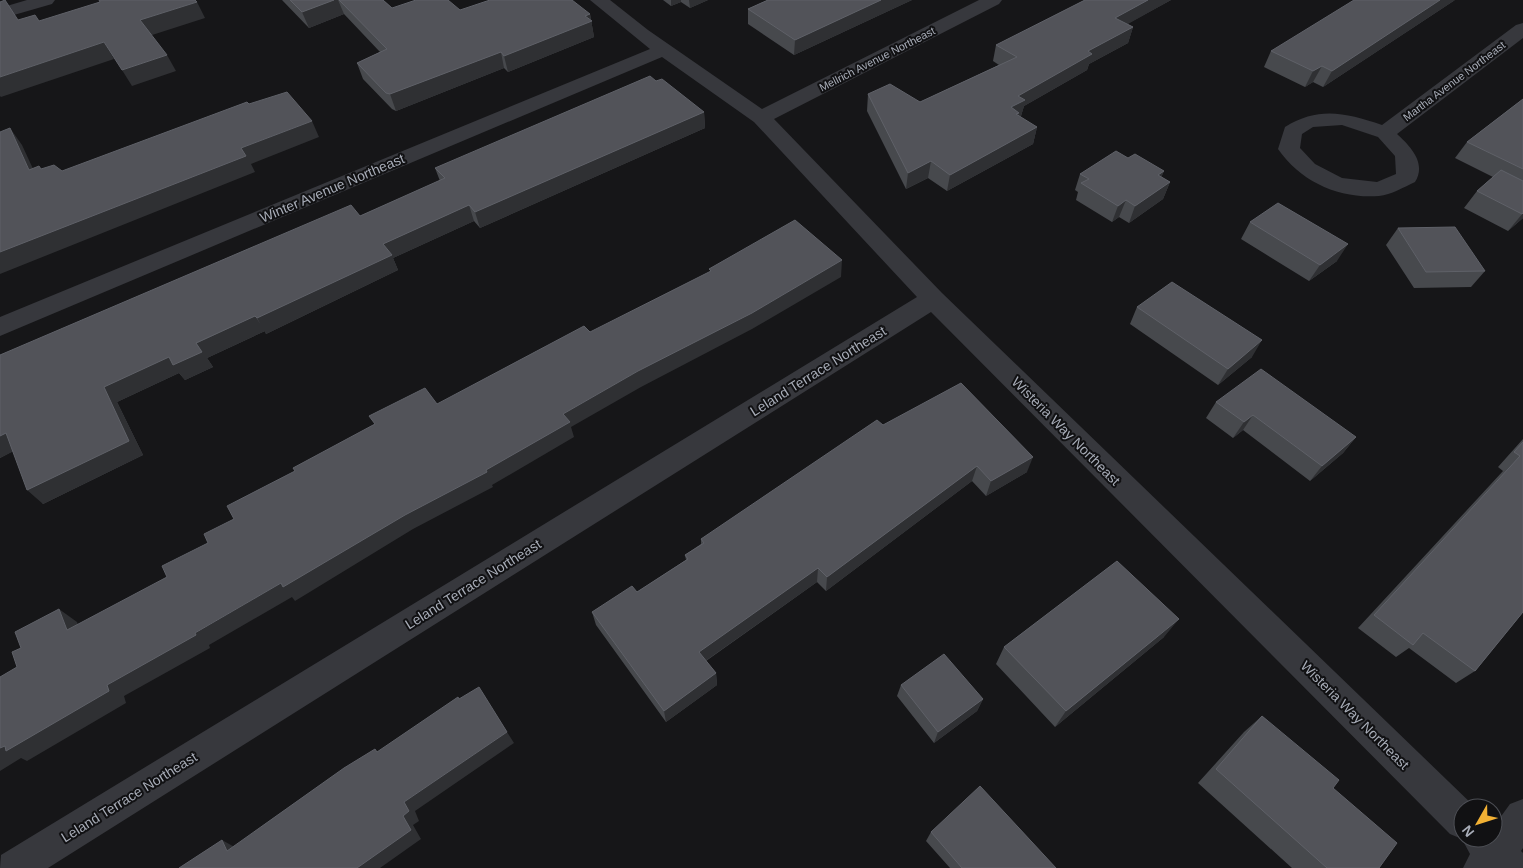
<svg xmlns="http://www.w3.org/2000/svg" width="1523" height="868" font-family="Helvetica,sans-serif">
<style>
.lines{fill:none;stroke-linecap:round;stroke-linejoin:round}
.minor{fill:#37383d;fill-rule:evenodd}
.tertiary{fill:#37383d;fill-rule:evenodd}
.wall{fill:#47494d}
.shaded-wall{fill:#2f3033}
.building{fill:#525359;stroke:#5f6168}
.labels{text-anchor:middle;stroke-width:4;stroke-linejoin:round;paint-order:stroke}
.far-street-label{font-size:11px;fill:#a8adb8;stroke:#111113}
.street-label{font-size:14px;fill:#a8adb8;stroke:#111113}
</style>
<rect width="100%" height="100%" fill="#161618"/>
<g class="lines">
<path class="minor" d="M 590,0 L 610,0 L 648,30 L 762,109 L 979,0 L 1002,0 L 999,4 L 774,119 L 942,293 L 1476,808 L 1463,808 L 1463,838 L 1493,838 L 1493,825 L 1494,826 L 1510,804 L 1523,799 L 1523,848 L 1521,851 L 1523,853 L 1523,868 L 1463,868 L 1470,854 L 1462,839 L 1450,834 L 931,312 L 48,868 L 0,868 L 1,855 L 917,297 L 754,122 L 662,57 L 0,336 L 0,317 L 650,49 Z
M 1523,23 L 1523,38 L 1397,134 C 1410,146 1427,163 1415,182 C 1404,187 1391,195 1379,196 C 1339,199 1301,182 1278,149 L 1285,127 C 1319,106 1346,113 1382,125 L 1516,25 ZM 1342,125 L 1378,137 L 1395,156 L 1396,174 L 1377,182 L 1342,178 L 1315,164 L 1300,148 L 1302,134 L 1313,127 Z"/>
<path class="tertiary" d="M 27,0 L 55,0 L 52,4 L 0,19 L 0,8 Z"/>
</g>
<path class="wall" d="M 282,0 L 383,0 L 392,8 L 590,14 L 594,37 L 508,72 L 504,68 L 396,111 L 392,109 L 363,79 L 357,63 L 380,52 L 344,14 L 309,28 Z
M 663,0 L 708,0 L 690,8 L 681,2 L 671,6 Z
M 768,0 L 912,0 L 794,55 L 748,24 L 748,9 Z
M 1085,0 L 1171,0 L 1127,24 L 1133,27 L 1128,43 L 1089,64 L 1087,70 L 1024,106 L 1021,116 L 1020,117 L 1037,127 L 1033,144 L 947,191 L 928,178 L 906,189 L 867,111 L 868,94 L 920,102 L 999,65 L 993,61 L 996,45 Z
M 1455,0 L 1323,87 L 1313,82 L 1305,87 L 1264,67 L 1271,51 Z
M 656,81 L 704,112 L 705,128 L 480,228 L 474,221 L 393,258 L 398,270 L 266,334 L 265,331 L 207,358 L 213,367 L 185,380 L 179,373 L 117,402 L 143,455 L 43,504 L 13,451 L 0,458 L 0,355 L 360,216 L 440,181 L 435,168 Z
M 1523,99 L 1523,218 L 1508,231 L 1464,208 L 1477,191 L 1493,177 L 1455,158 L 1467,142 Z
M 1128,158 L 1164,171 L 1161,177 L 1170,182 L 1163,199 L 1129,223 L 1119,217 L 1112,222 L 1076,200 L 1078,192 L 1075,190 L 1080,174 Z
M 1250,222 L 1337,261 L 1309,281 L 1241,239 Z
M 1398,228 L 1485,271 L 1471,287 L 1414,288 L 1386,245 Z
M 1137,307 L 1252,357 L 1218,385 L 1130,324 Z
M 1216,402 L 1356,437 L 1343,453 L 1310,481 L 1243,430 L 1233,438 L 1206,418 Z
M 883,425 L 1027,472 L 986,496 L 972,481 L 826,591 L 817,582 L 706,661 L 716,673 L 717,685 L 666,722 L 596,625 L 592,612 L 637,592 L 686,560 L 685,555 L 701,544 L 701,539 Z
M 1523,439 L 1523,612 L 1475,671 L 1456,683 L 1409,648 L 1396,657 L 1358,628 L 1503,471 L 1498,467 Z
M 1164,637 L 1055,727 L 996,664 L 1004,647 Z
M 901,685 L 983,699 L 977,711 L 934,743 L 897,696 Z
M 1262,716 L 1333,788 L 1379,868 L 1292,868 L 1198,783 L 1244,732 Z
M 931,832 L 1056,868 L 950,868 L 926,841 Z"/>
<path class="shaded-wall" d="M 334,0 L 338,0 L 344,14 L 309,28 L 302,12 Z
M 671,0 L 681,0 L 681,2 L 671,6 Z
M 689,0 L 708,0 L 690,8 Z
M 881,0 L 912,0 L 794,55 L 795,40 Z
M 1148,0 L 1171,0 L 1110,34 L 1115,18 Z
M 1440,0 L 1455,0 L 1323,87 L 1332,71 Z
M 197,2 L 205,18 L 149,36 L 140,20 Z
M 590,14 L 594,37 L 508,72 L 504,56 Z
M 1133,27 L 1128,43 L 1089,64 L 1087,70 L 1024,106 L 1021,116 L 1018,118 L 1011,107 L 1018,96 L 1088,51 Z
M 104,42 L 114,59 L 1,97 L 0,96 L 0,77 Z
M 501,52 L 504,68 L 396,111 L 390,94 Z
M 167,55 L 176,71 L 132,86 L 122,70 Z
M 1322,66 L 1313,82 L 1305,87 L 1313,71 Z
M 704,112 L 705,128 L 480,228 L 475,212 Z
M 312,121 L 319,137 L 251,164 L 255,172 L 0,274 L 0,252 L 241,148 Z
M 1037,127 L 1033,144 L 947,191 L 950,175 Z
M 10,128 L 22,145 L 41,186 L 29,170 Z
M 931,161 L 928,178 L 906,189 L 908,173 Z
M 1164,171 L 1157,187 L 1158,175 Z
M 1170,182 L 1163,199 L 1129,223 L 1135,206 Z
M 1126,200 L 1119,217 L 1112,222 L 1118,206 Z
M 469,205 L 474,221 L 393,258 L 398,270 L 266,334 L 257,318 L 383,244 Z
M 1523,213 L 1523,218 L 1508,231 Z
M 1348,244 L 1337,261 L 1309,281 L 1320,265 Z
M 842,260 L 841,277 L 752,329 L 641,387 L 571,427 L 574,437 L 492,485 L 493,487 L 413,529 L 295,601 L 292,597 L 209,645 L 210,648 L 124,696 L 126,703 L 27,761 L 21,758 L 0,771 L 0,748 L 107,685 L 281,583 L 486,470 L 563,414 L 638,371 Z
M 255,316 L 265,331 L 207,358 L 213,367 L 185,380 L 179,373 L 117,402 L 143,455 L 43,504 L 27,490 L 104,387 Z
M 1262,340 L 1252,357 L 1218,385 L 1228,369 Z
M 1253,415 L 1243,430 L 1233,438 L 1244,422 Z
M 6,433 L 22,447 L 0,458 L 0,436 Z
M 1356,437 L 1343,453 L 1310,481 L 1322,466 Z
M 1033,457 L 1027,472 L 986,496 L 991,481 Z
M 977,466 L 972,481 L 826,591 L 827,577 Z
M 818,568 L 817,582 L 701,664 L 699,652 Z
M 59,609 L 77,622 L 85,642 L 67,630 Z
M 1179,619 L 1164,637 L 1055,727 L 1066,711 Z
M 716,673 L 717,685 L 666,722 L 664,711 Z
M 983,699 L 977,711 L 934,743 L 938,732 Z
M 507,732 L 514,743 L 415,811 L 419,821 L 413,825 L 421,839 L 380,868 L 357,868 L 403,816 L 404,802 Z
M 222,840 L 238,849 L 227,851 Z"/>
<path class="building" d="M 5,0 L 18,20 L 35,15 L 39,21 L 100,2 L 99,0 L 195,0 L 197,2 L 140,20 L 167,55 L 122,70 L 104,42 L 0,77 L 0,2 Z
M 290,0 L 334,0 L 302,12 Z
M 339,0 L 383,0 L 392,8 L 416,0 L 448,0 L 460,10 L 490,0 L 572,0 L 590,14 L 585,16 L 592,21 L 504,56 L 501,52 L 390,94 L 386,93 L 357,63 L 387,49 Z
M 768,0 L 881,0 L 795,40 L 748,9 Z
M 1085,0 L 1148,0 L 1115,18 L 1133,27 L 1088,51 L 1092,54 L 1018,96 L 1025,100 L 1011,107 L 1019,113 L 1016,114 L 1037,127 L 950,175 L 931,161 L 908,173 L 868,94 L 890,84 L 920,102 L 1017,57 L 996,45 Z
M 1354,0 L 1440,0 L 1332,71 L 1322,66 L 1313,71 L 1271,51 Z
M 650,76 L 656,81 L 662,79 L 704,112 L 475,212 L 469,205 L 383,244 L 392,255 L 257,318 L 255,316 L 196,343 L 202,352 L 173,365 L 169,357 L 104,387 L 129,441 L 27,490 L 6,433 L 0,436 L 0,355 L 351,205 L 360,216 L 445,178 L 435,168 Z
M 287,92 L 312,121 L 241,148 L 246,156 L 0,252 L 0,132 L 10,128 L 29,170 L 39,166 L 41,169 L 54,165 L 62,171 L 247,102 L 249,104 Z
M 1523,99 L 1523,169 L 1467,142 Z
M 1116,151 L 1128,158 L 1135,154 L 1164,171 L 1158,175 L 1170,182 L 1135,206 L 1126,200 L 1118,206 L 1081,183 L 1089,179 L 1080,174 Z
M 1501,170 L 1523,181 L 1523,213 L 1522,214 L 1477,191 Z
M 1278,203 L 1348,244 L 1320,265 L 1250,222 Z
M 795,220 L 842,260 L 752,313 L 638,371 L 563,414 L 570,422 L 486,470 L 487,472 L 405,515 L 283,587 L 281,583 L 195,633 L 196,635 L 107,685 L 109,691 L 6,751 L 5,746 L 0,748 L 0,677 L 17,667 L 12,652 L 21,648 L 15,632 L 59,609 L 67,630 L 167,577 L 162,566 L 208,543 L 204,534 L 234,519 L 227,506 L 295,471 L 293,468 L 375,424 L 369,416 L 425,388 L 437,404 L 584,326 L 590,332 L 711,271 L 709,269 Z
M 1455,227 L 1485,271 L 1426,272 L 1398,228 Z
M 1172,282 L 1262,340 L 1228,369 L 1137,307 Z
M 1261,369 L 1356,437 L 1322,466 L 1253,415 L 1244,422 L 1216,402 Z
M 961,383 L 1033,457 L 991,481 L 977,466 L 827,577 L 818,568 L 699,652 L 716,673 L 664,711 L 592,612 L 632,586 L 637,592 L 688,559 L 685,555 L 704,543 L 701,539 L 877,420 L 883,425 Z
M 1523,442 L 1523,612 L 1475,671 L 1423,633 L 1413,645 L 1374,615 L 1520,456 L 1514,452 Z
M 1117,561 L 1179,619 L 1066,711 L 1004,647 Z
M 944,654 L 983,699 L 938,732 L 901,685 Z
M 479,687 L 507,732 L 404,802 L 409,811 L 403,816 L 411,830 L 357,868 L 179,868 L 222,840 L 227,851 L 344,768 L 375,749 L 377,752 L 458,697 L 459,699 Z
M 1262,716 L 1339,780 L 1333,788 L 1397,843 L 1379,868 L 1327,868 L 1216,769 Z
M 980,786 L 1056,868 L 962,868 L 931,832 Z"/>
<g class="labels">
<g class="far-street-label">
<text transform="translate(877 59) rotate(-27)" y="4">Mellrich Avenue Northeast</text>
<text transform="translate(1454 81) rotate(-37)" y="4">Martha Avenue Northeast</text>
</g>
<g class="street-label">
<text transform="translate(332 188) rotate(-23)" y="5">Winter Avenue Northeast</text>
<text transform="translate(818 371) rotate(-32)" y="5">Leland Terrace Northeast</text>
<text transform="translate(1066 431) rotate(45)" y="5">Wisteria Way Northeast</text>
<text transform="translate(473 584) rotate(-32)" y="5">Leland Terrace Northeast</text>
<text transform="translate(1355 715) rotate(45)" y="5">Wisteria Way Northeast</text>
<text transform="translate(129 797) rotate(-32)" y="5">Leland Terrace Northeast</text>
</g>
</g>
<g transform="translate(1478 823) rotate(231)"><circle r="24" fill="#111113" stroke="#4d4f55"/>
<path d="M0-4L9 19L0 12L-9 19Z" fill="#f2b134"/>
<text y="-8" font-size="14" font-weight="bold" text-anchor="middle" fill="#a8adb8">N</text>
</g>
</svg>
